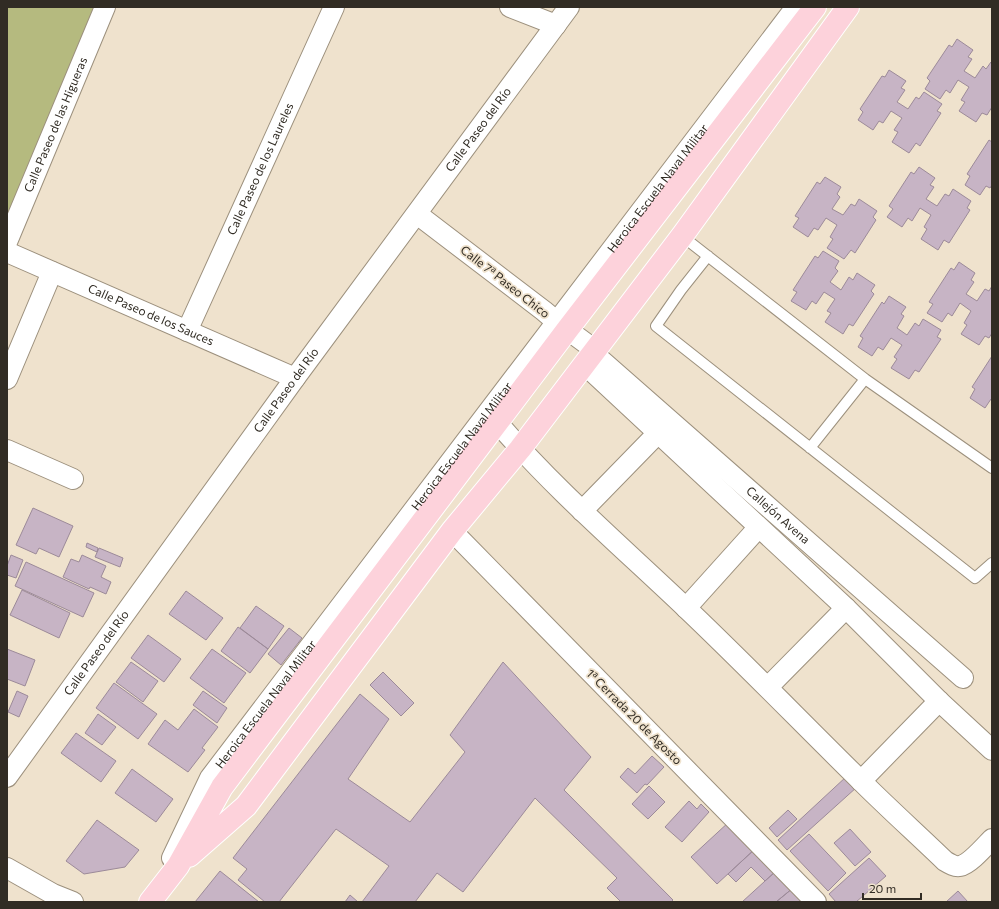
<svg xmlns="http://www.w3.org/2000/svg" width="999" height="909" font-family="Commissioner,sans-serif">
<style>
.green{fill:#b5ba7f}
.building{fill:#c7b4c5;stroke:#9c8a99}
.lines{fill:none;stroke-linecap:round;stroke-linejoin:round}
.service-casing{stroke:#9c907d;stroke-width:12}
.minor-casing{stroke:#9c907d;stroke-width:22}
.primary-casing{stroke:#fff;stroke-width:24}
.service{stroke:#fff;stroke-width:10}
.minor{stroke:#fff;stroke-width:20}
.primary{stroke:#fdd2db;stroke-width:22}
.labels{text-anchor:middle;stroke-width:3.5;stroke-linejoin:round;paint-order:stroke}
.street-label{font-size:12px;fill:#312c24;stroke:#efe2cd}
</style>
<rect width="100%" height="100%" fill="#efe2cd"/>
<path class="green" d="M 7,7 L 108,7 L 7,237 Z"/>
<path class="building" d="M 957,39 L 973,50 L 968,57 L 972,59 L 964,71 L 975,78 L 983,66 L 986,69 L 991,62 L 992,62 L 992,107 L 987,115 L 982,113 L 976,122 L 959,111 L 965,102 L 961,100 L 969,87 L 958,80 L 950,93 L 946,90 L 940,99 L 925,89 L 930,81 L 927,78 L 949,45 L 952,47 Z
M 889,70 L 906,81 L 901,88 L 905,90 L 897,102 L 908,109 L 916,97 L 919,99 L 924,92 L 942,104 L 937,111 L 941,113 L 920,146 L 916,143 L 909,153 L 892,142 L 898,132 L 894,130 L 902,118 L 891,111 L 883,123 L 879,121 L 873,130 L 858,120 L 863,112 L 860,109 L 882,76 L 885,77 Z
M 989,140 L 992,142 L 992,185 L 990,188 L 986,186 L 980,195 L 965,185 L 970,176 L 967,174 Z
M 919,167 L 935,178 L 930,185 L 934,187 L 926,199 L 937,206 L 945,194 L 949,196 L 953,189 L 971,201 L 967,208 L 970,210 L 949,243 L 944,240 L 938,250 L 921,239 L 927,229 L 924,227 L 931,215 L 920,208 L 912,221 L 908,218 L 902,227 L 887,217 L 893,209 L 889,206 L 911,172 L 914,174 Z
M 825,177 L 841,187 L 837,194 L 840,197 L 832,209 L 843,215 L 851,204 L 855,206 L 859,199 L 877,211 L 873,217 L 876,220 L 855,253 L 851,250 L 844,259 L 827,248 L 833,239 L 830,237 L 837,225 L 826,218 L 818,230 L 814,228 L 808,237 L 793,227 L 799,218 L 795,216 L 817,182 L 820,184 Z
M 823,251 L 839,261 L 835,268 L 838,271 L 830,282 L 841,290 L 849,277 L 853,280 L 857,273 L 875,285 L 871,291 L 874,294 L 853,326 L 849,324 L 843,334 L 825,322 L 831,313 L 827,311 L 835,299 L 824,292 L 816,304 L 812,301 L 806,310 L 791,301 L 797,292 L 793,290 L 815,256 L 818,258 Z
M 959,262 L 975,273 L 971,280 L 974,282 L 966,294 L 977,301 L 985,289 L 989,291 L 992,286 L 992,333 L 989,338 L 985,336 L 979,345 L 961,334 L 967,325 L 964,323 L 971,311 L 960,303 L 952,316 L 948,313 L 942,322 L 927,313 L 933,304 L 929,302 L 951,268 L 954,270 Z
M 889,296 L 906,307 L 901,314 L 904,316 L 897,328 L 907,335 L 915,323 L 919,326 L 923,319 L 941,330 L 937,337 L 941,339 L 919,372 L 915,370 L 909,379 L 891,368 L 897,359 L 894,357 L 902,345 L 891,338 L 883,350 L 878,347 L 872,356 L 858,347 L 863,338 L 860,336 L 882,302 L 884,304 Z
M 992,356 L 992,399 L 991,399 L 985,408 L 970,398 L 975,389 L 972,387 Z
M 33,508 L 73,526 L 59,557 L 39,548 L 36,554 L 16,545 Z
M 87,543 L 98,548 L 97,552 L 86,547 Z
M 99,548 L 123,558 L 120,567 L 95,557 Z
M 11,555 L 23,560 L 16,578 L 7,575 L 7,566 Z
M 82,555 L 106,566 L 101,577 L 111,582 L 106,594 L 90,587 L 89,589 L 63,577 L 71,559 L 79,562 Z
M 26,562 L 94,593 L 83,617 L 15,586 Z
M 22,590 L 70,613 L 59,638 L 10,615 Z
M 186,591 L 223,618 L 206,640 L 169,614 Z
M 256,606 L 284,626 L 268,649 L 240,628 Z
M 238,627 L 268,649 L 250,673 L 221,651 Z
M 289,628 L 302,638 L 281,665 L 268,654 Z
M 148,635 L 181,659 L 164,682 L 131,658 Z
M 7,649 L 35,660 L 25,686 L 7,679 Z
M 212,649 L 246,673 L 224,703 L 190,678 Z
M 131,662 L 158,681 L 143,702 L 116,682 Z
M 503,662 L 591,757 L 564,790 L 673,900 L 671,902 L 621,902 L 607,888 L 617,878 L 535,798 L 463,892 L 437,873 L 415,902 L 362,902 L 389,866 L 336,829 L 279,902 L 265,902 L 238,880 L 247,869 L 233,858 L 360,694 L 389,719 L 348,779 L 410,822 L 465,752 L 450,735 Z
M 383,672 L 414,703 L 401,716 L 370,685 Z
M 114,683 L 157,714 L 138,739 L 96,708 Z
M 17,691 L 28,696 L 19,717 L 8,712 Z
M 203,691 L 227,708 L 217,723 L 193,705 Z
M 194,709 L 218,727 L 202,748 L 205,750 L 188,772 L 148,744 L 165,720 L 178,730 Z
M 98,714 L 116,727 L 102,745 L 85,733 Z
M 76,733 L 116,761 L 101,782 L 61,753 Z
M 652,756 L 664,767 L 647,785 L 645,784 L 637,793 L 620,777 L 628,768 L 635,774 Z
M 132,769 L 173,799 L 156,822 L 115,793 Z
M 847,776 L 857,787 L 787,850 L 778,840 Z
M 649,786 L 665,802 L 648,819 L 632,804 Z
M 689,801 L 697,809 L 701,804 L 709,812 L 682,842 L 665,827 Z
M 788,810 L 797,819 L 777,837 L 769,828 Z
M 97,820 L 139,850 L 125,867 L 84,874 L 66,861 Z
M 730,821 L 756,848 L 717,884 L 691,857 Z
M 850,829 L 871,852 L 855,866 L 834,843 Z
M 809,834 L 846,873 L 828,891 L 790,851 Z
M 756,848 L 776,871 L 765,881 L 751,867 L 736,882 L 728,874 Z
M 869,858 L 886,876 L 856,902 L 836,902 L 829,894 Z
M 220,871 L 259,902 L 195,902 Z
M 776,871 L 793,888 L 776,902 L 742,902 Z
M 793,888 L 805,902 L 776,902 Z
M 958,891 L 968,902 L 946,902 Z
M 350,895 L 358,902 L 345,902 Z"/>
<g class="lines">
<g class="service-casing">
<path id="service" d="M 682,236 L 865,379 L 992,468
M 708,256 L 681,290 L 656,326 L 975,578 L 992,563
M 810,448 L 865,379"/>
</g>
<g class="minor-casing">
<g id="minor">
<path d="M 510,7 L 556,25"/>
<path d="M 417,214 L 544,311 L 557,322 L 595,350"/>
<path id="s1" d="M 7,242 L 105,7"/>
<path id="s2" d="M 7,252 L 295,378"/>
<path id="s3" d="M 187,331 L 334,7"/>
<path id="s4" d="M 593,353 L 963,678"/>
<path d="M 584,364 L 846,608 L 939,701 L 992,750"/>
<path d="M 7,379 L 52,272"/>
<path d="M 497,422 C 554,489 622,547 686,608 C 745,664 802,723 861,781 C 888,808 917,834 945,861 C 950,864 955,867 960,866 C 970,864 985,846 992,839"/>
<path d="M 7,450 L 73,479"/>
<path d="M 582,511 L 659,432"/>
<path d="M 452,531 L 816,902"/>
<path d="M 686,608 L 758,528"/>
<path d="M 768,687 L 846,608"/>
<path id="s5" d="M 7,777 L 295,378 L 569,7"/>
<path d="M 861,781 L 939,701"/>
<path id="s6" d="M 172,858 L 210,778 L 796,7"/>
<path d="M 7,868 L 53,894 L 73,902"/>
</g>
</g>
<g class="primary-casing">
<path id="primary" d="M 189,856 L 246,806 L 452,531 L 520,449 L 682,236 L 848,7
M 150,902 L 178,866 L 222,787 L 567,330 L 815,7"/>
</g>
<use href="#service" class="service"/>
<use href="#minor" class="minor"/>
<use href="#primary" class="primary"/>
</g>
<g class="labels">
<g class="street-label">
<text dy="4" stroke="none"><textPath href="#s1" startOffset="127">Calle Paseo de las Higueras</textPath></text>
<text dy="4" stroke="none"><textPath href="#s5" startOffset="801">Calle Paseo del Río</textPath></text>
<text dy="4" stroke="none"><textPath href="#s3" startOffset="178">Calle Paseo de los Laureles</textPath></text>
<text dy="4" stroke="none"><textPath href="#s6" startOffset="829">Heroica Escuela Naval Militar</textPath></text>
<text transform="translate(505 282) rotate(38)" y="4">Calle 7ª Paseo Chico</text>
<text dy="4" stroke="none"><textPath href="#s2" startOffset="157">Calle Paseo de los Sauces</textPath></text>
<text dy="4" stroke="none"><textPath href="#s5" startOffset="477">Calle Paseo del Río</textPath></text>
<text dy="4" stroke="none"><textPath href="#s6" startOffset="505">Heroica Escuela Naval Militar</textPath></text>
<text dy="4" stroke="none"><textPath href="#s4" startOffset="246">Callejón Avena</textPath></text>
<text dy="4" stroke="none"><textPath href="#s5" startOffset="153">Calle Paseo del Río</textPath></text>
<text dy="4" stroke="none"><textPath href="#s6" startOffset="181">Heroica Escuela Naval Militar</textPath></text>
<text transform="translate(634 717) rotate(45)" y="4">1ª Cerrada 20 de Agosto</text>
</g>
</g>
<rect width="999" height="909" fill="none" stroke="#312c24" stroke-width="16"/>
<path d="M863 893v6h58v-6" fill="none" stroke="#312c24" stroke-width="2"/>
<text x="869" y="893" font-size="12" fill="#312c24" stroke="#efe2cd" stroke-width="3" paint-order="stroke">20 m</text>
</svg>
